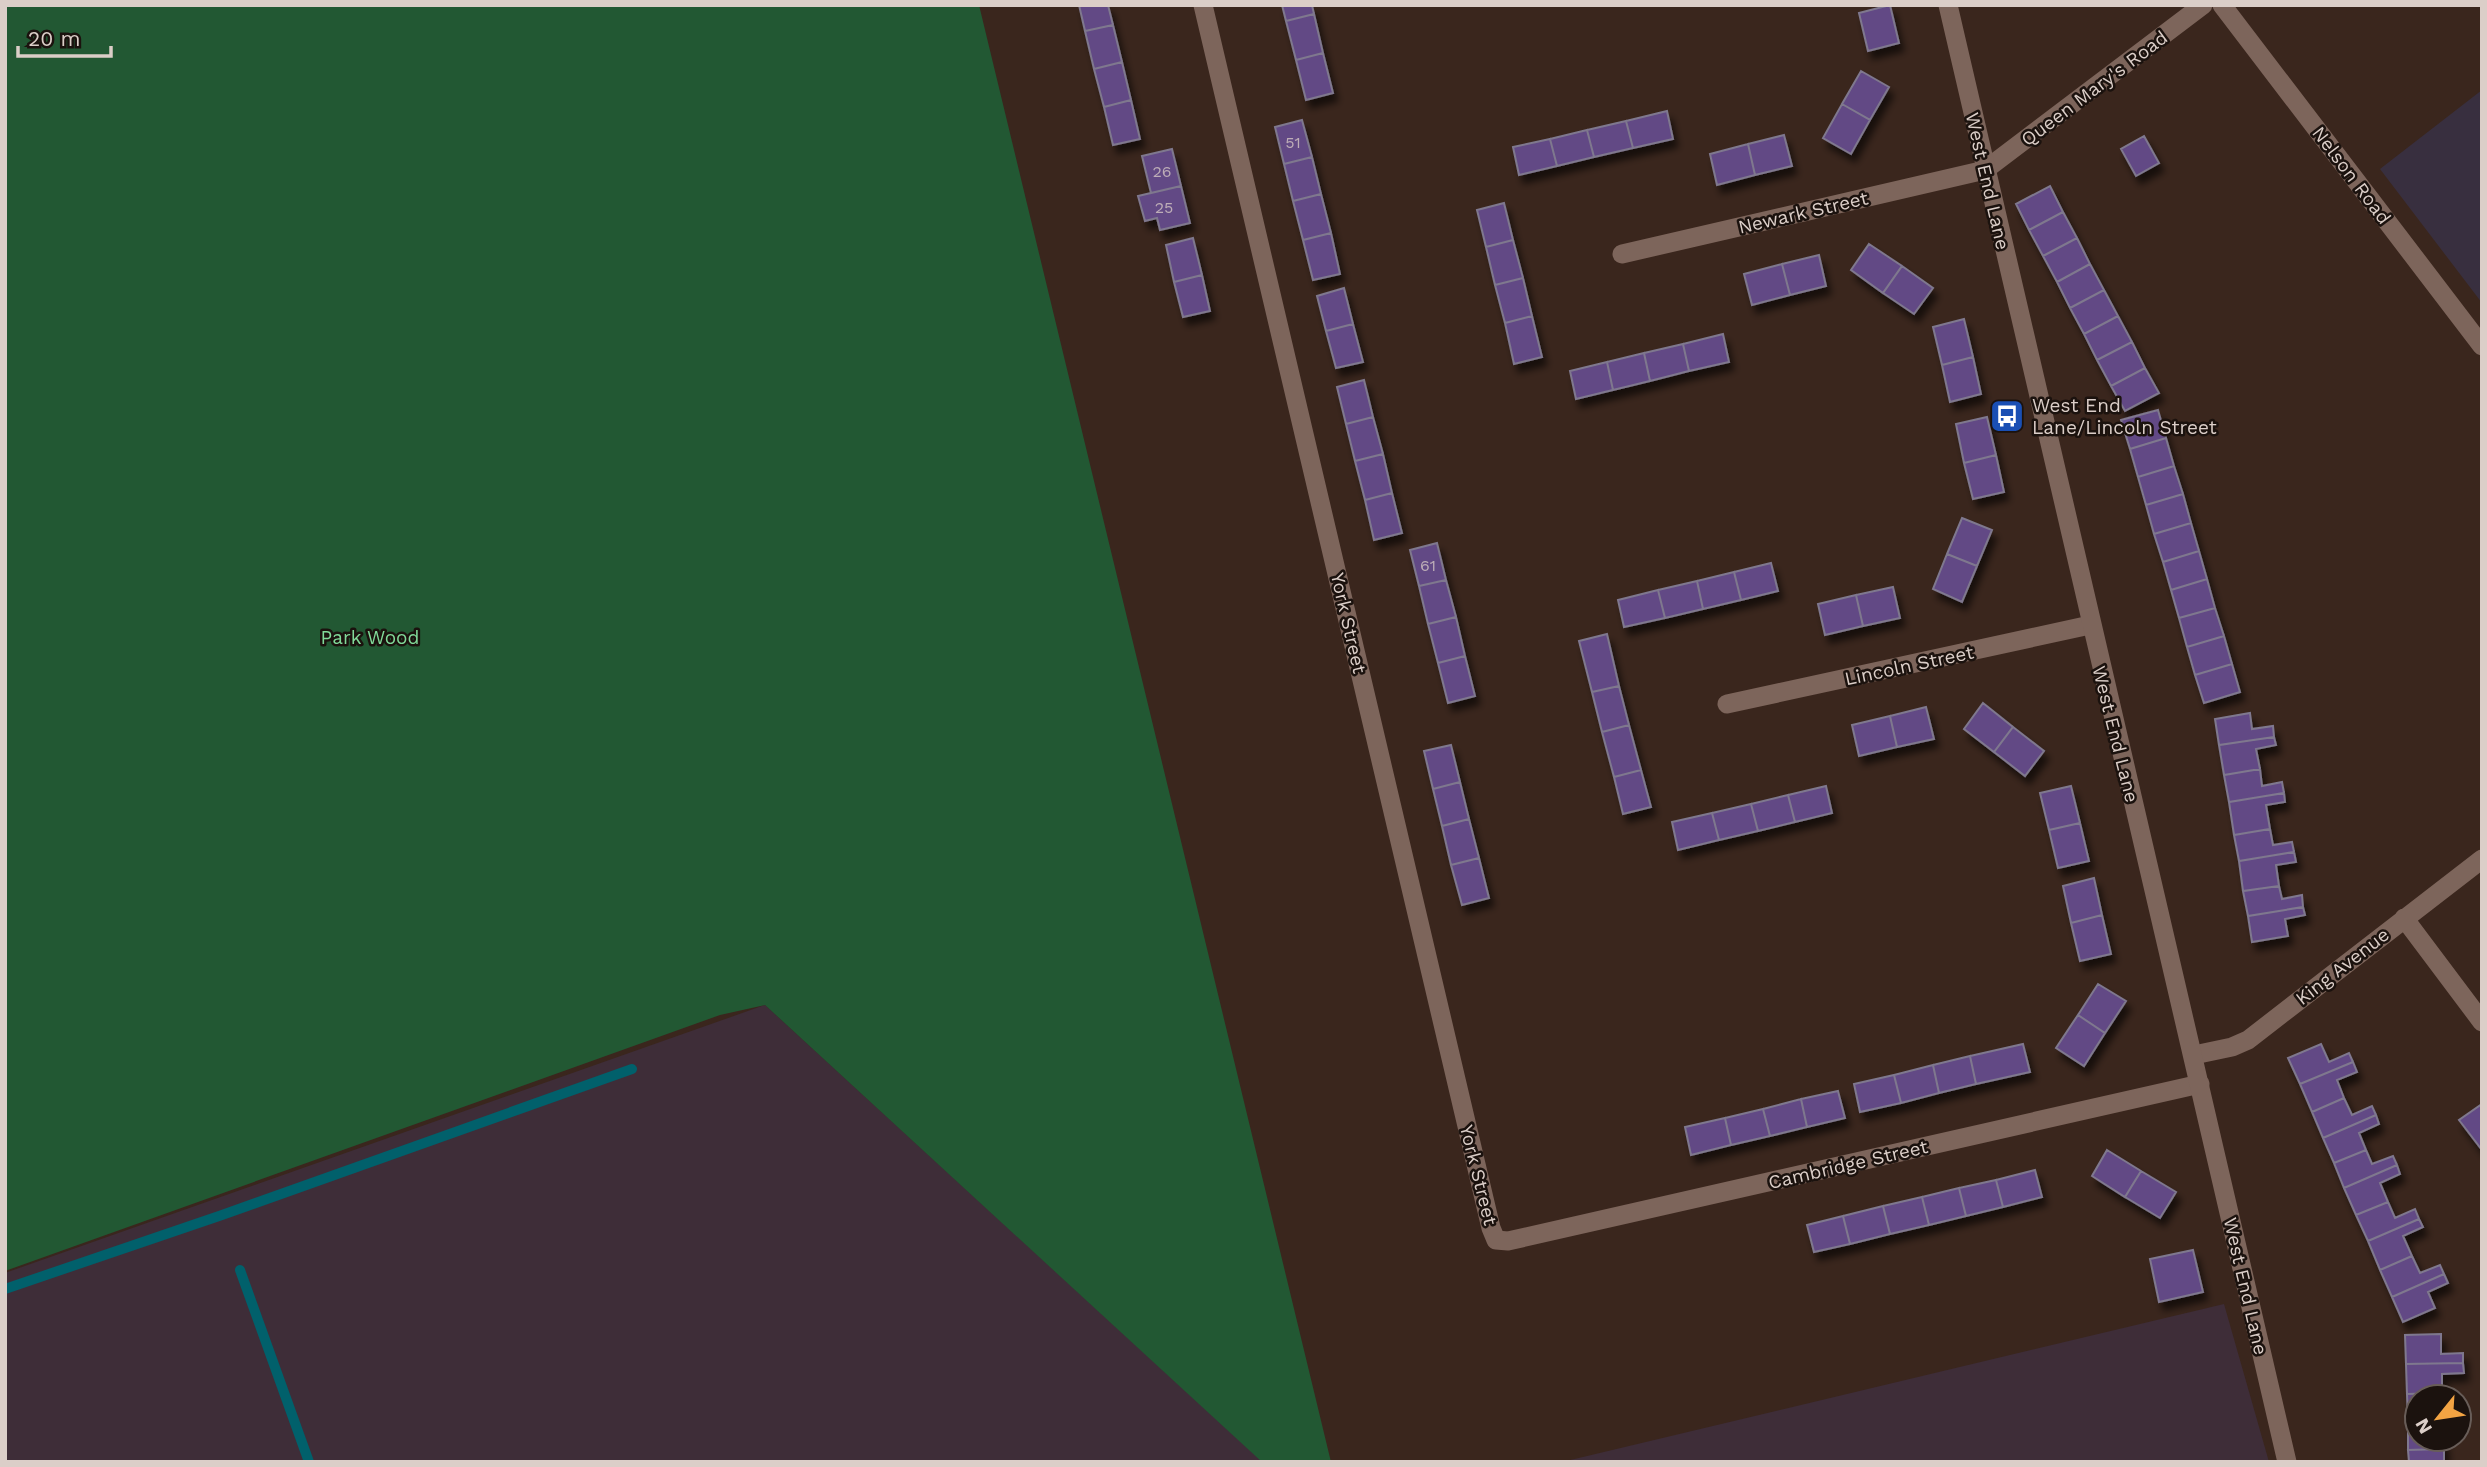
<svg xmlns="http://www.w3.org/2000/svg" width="2487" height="1467" font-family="'Work Sans',sans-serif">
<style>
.commercial{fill:#382f3f}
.industrial{fill:#3e2d38}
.green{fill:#225833}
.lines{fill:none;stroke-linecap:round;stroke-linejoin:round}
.stream{stroke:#01606b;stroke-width:10}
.building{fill:#624a85;stroke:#7f788e;stroke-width:2;filter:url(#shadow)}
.minor{stroke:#7d655b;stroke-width:19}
.tertiary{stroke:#7d655b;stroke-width:19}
.labels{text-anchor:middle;stroke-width:5;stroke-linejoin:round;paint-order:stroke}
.number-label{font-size:16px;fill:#bdadb7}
.street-label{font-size:19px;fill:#dbcec8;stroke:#1b120e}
.poi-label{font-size:19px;fill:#dbcec8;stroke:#1b120e;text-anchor:start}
.park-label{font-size:19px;fill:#81da99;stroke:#1b120e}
</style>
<defs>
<filter id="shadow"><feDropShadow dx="4.5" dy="8" stdDeviation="3.5" flood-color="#0009"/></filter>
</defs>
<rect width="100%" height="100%" fill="#3a261d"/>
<path class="commercial" d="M 2482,90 L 2482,303 L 2380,169 Z"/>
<path class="industrial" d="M 765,1005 L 1263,1462 L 5,1462 L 5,1273 Z
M 2224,1304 L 2269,1462 L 1562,1462 Z"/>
<path class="green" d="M 5,5 L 979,5 L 1331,1462 L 1262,1462 L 765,1005 L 720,1015 L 5,1271 Z"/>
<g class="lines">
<path class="stream" d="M 240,1270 L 309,1462
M 5,1289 L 222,1215 L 632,1069"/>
</g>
<path class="building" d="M 1079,5 L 1108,5 L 1113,25 L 1085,31 Z
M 1282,5 L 1312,5 L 1314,14 L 1286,21 Z
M 1890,5 L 1899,43 L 1868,51 L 1859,13 Z
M 1314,14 L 1323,53 L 1296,60 L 1286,21 Z
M 1113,25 L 1122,62 L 1094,69 L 1085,31 Z
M 1323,53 L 1333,93 L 1306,100 L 1296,60 Z
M 1122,62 L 1131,100 L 1104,107 L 1094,69 Z
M 1861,71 L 1889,87 L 1870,120 L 1842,104 Z
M 1131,100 L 1140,139 L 1113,145 L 1104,107 Z
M 1842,104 L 1870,120 L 1851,154 L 1823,138 Z
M 1667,111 L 1673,139 L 1633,148 L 1626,121 Z
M 1302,120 L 1312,157 L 1284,164 L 1275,127 Z
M 1626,121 L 1633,148 L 1594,157 L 1587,130 Z
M 1587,130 L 1594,157 L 1557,166 L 1550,139 Z
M 1784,135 L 1792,166 L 1755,175 L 1748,144 Z
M 2144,136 L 2159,163 L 2136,176 L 2121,149 Z
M 1550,139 L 1557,166 L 1519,175 L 1513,147 Z
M 1748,144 L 1755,175 L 1717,185 L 1710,154 Z
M 1172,149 L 1181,186 L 1151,193 L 1142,156 Z
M 1312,157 L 1321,194 L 1293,201 L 1284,164 Z
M 1181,186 L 1190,223 L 1160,230 L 1157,218 L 1145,221 L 1138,196 Z
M 2050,186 L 2063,212 L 2029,230 L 2016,204 Z
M 1321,194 L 1331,233 L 1303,240 L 1293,201 Z
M 1504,203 L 1513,240 L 1486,247 L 1477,210 Z
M 2063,212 L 2077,238 L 2043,256 L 2029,230 Z
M 1331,233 L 1340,274 L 1313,280 L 1303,240 Z
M 1193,238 L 1202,275 L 1174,282 L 1166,245 Z
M 2077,238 L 2090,264 L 2057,282 L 2043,256 Z
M 1513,240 L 1523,278 L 1495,285 L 1486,247 Z
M 1869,244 L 1902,266 L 1883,293 L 1851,270 Z
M 1819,255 L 1826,286 L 1790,295 L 1782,264 Z
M 1782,264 L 1790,295 L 1752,305 L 1744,274 Z
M 2090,264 L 2104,290 L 2070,308 L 2057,282 Z
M 1902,266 L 1933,288 L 1914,314 L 1883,293 Z
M 1202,275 L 1210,311 L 1183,317 L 1174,282 Z
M 1523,278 L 1532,316 L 1505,323 L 1495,285 Z
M 1344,288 L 1353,324 L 1326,331 L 1317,296 Z
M 2104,290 L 2118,316 L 2084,334 L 2070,308 Z
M 1532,316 L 1542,357 L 1514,364 L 1505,323 Z
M 2118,316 L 2132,342 L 2097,360 L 2084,334 Z
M 1964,319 L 1973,357 L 1942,365 L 1933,327 Z
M 1353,324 L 1363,362 L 1336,368 L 1326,331 Z
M 1723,334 L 1729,362 L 1689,371 L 1683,344 Z
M 2132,342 L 2145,368 L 2111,386 L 2097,360 Z
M 1683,344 L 1689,371 L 1650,381 L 1644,353 Z
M 1644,353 L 1650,381 L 1613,390 L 1607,362 Z
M 1973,357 L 1981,394 L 1950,402 L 1942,365 Z
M 1607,362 L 1613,390 L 1576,399 L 1570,371 Z
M 2145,368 L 2159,393 L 2125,411 L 2111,386 Z
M 1364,380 L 1373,417 L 1346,424 L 1337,387 Z
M 2158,410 L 2166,438 L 2130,449 L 2121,420 Z
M 1373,417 L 1383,454 L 1355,461 L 1346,424 Z
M 1987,417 L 1996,455 L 1964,463 L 1956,424 Z
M 2166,438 L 2174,466 L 2138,477 L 2130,449 Z
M 1383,454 L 1392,493 L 1365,500 L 1355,461 Z
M 1996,455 L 2004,492 L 1973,499 L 1964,463 Z
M 2174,466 L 2183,494 L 2146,505 L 2138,477 Z
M 1392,493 L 1402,533 L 1374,540 L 1365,500 Z
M 2183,494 L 2191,523 L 2154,534 L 2146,505 Z
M 1962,518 L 1992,530 L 1977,566 L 1947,554 Z
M 2191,523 L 2199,551 L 2163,562 L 2154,534 Z
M 1437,543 L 1446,580 L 1419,586 L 1410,550 Z
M 2199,551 L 2207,579 L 2171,590 L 2163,562 Z
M 1947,554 L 1977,566 L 1962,602 L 1933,589 Z
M 1771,563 L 1778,591 L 1741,600 L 1734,572 Z
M 1734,572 L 1741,600 L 1703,609 L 1697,581 Z
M 2207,579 L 2215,608 L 2179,618 L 2171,590 Z
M 1446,580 L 1456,617 L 1428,624 L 1419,586 Z
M 1697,581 L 1703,609 L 1665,618 L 1658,590 Z
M 1893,587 L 1900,618 L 1863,626 L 1856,595 Z
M 1658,590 L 1665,618 L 1624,627 L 1618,600 Z
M 1856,595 L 1863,626 L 1825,635 L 1818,604 Z
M 2215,608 L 2224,636 L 2187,647 L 2179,618 Z
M 1456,617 L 1465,656 L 1438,663 L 1428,624 Z
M 1607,634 L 1619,686 L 1592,692 L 1579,641 Z
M 2224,636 L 2232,664 L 2195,675 L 2187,647 Z
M 1465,656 L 1475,696 L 1448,703 L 1438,663 Z
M 2232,664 L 2240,692 L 2204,703 L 2195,675 Z
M 1619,686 L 1629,725 L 1602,732 L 1592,692 Z
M 1983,703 L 2013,727 L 1994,752 L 1964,729 Z
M 1926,707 L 1934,739 L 1897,747 L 1890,716 Z
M 2250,713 L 2252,729 L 2273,726 L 2274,737 L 2219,745 L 2215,719 Z
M 1890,716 L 1897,747 L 1859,756 L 1852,725 Z
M 1629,725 L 1641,770 L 1614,777 L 1602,732 Z
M 2013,727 L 2044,751 L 2025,776 L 1994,752 Z
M 2274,737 L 2276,745 L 2256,749 L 2260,769 L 2224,775 L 2219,745 Z
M 1451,745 L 1460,782 L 1433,789 L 1424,751 Z
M 2260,769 L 2262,786 L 2282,782 L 2284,793 L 2229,802 L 2224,775 Z
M 1641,770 L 1651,807 L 1623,814 L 1614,777 Z
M 1460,782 L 1469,819 L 1442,826 L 1433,789 Z
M 1826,786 L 1832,813 L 1795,822 L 1788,795 Z
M 2071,786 L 2080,823 L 2049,830 L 2040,793 Z
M 2284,793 L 2285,802 L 2266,805 L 2270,829 L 2234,835 L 2229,802 Z
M 1788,795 L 1795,822 L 1758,831 L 1751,804 Z
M 1751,804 L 1758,831 L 1719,840 L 1712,813 Z
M 1712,813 L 1719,840 L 1678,850 L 1672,822 Z
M 1469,819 L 1479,858 L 1451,865 L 1442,826 Z
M 2080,823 L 2089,861 L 2058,868 L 2049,830 Z
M 2270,829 L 2273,845 L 2292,842 L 2294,852 L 2239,861 L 2234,835 Z
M 2294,852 L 2296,862 L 2276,865 L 2279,886 L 2243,891 L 2239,861 Z
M 1479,858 L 1489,898 L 1462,905 L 1451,865 Z
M 2094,878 L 2102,915 L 2071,923 L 2063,886 Z
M 2279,886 L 2282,899 L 2302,895 L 2303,907 L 2248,916 L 2243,891 Z
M 2303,907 L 2305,915 L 2285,919 L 2288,936 L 2252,942 L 2248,916 Z
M 2102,915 L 2111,954 L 2080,961 L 2071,923 Z
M 2098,984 L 2126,1001 L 2105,1033 L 2078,1015 Z
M 2078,1015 L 2105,1033 L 2084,1066 L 2056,1048 Z
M 2023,1044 L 2030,1072 L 1976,1084 L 1970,1056 Z
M 2321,1044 L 2329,1062 L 2349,1053 L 2353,1062 L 2300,1084 L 2288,1058 Z
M 1970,1056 L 1976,1084 L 1939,1093 L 1933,1065 Z
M 2353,1062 L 2357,1072 L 2337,1080 L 2344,1098 L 2312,1112 L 2300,1084 Z
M 1933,1065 L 1939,1093 L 1901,1103 L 1894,1075 Z
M 1894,1075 L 1901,1103 L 1860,1112 L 1854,1084 Z
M 1838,1091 L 1845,1118 L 1807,1127 L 1801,1099 Z
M 2344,1098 L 2352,1115 L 2372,1106 L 2376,1115 L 2323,1138 L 2312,1112 Z
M 1801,1099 L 1807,1127 L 1770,1136 L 1763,1109 Z
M 2482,1104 L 2482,1150 L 2459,1120 Z
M 1763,1109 L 1770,1136 L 1731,1145 L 1725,1118 Z
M 2376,1115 L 2379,1124 L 2359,1133 L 2366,1150 L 2334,1163 L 2323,1138 Z
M 1725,1118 L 1731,1145 L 1691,1155 L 1685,1127 Z
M 2107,1150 L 2141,1171 L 2125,1197 L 2092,1176 Z
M 2366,1150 L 2372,1164 L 2393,1156 L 2397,1165 L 2344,1188 L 2334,1163 Z
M 2397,1165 L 2400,1174 L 2380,1183 L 2388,1202 L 2356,1215 L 2344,1188 Z
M 2035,1170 L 2042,1197 L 2003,1207 L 1996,1180 Z
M 2141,1171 L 2176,1192 L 2160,1218 L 2125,1197 Z
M 1996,1180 L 2003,1207 L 1966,1216 L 1959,1188 Z
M 1959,1188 L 1966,1216 L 1929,1225 L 1922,1197 Z
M 1922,1197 L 1929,1225 L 1890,1234 L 1883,1206 Z
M 2388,1202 L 2395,1218 L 2415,1209 L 2419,1219 L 2368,1241 L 2356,1215 Z
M 1883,1206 L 1890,1234 L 1850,1244 L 1843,1216 Z
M 1843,1216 L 1850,1244 L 1814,1252 L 1807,1225 Z
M 2419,1219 L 2423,1227 L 2403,1236 L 2412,1256 L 2380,1270 L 2368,1241 Z
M 2193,1250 L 2203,1292 L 2159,1302 L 2150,1259 Z
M 2412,1256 L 2420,1273 L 2440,1265 L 2444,1274 L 2392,1297 L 2380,1270 Z
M 2444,1274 L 2448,1283 L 2428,1292 L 2435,1308 L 2403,1322 L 2392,1297 Z
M 2441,1334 L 2441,1354 L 2463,1353 L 2463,1363 L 2406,1364 L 2405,1335 Z
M 2463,1363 L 2464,1373 L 2442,1374 L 2442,1393 L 2407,1394 L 2406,1364 Z
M 2442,1393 L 2442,1397 L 2417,1397 L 2417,1422 L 2408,1423 L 2407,1394 Z
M 2417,1422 L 2417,1439 L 2443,1439 L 2444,1449 L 2408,1450 L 2408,1423 Z
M 2444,1449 L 2444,1462 L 2409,1462 L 2408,1450 Z"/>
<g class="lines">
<path class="minor" d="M 1203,5 L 1491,1228 L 1496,1240 L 1508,1241 L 2200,1084
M 2222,5 L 2482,346
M 1622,254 L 1985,170 L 2203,5
M 1727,704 L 2090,625
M 2404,918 L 2482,1022
M 2194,1055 L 2232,1047 L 2248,1040 L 2482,859"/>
<path class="tertiary" d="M 1948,5 L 2287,1462"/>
</g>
<defs>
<g id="bus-square" transform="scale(1.75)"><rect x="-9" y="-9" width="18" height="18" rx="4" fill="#1a4fb4" stroke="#1b120e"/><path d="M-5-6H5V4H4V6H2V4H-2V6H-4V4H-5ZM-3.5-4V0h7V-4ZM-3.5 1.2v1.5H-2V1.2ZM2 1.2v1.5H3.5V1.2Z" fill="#fff"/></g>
</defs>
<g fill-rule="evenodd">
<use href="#bus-square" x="2007" y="416"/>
</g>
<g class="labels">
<g class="number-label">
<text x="1293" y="148">51</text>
<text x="1162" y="177">26</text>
<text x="1164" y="213">25</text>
<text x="1428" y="571">61</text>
</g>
<g class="street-label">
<text transform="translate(2094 88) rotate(-37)" y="7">Queen Mary's Road</text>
<text transform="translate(2352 175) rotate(53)" y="7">Nelson Road</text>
<text transform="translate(1988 181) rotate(77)" y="7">West End Lane</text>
<text transform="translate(1803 212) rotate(-13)" y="7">Newark Street</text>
<text transform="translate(1349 623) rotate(77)" y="7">York Street</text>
<text transform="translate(1909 665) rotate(-12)" y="7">Lincoln Street</text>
<text transform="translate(2116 734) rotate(76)" y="7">West End Lane</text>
<text transform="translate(2342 966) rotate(-38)" y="7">King Avenue</text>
<text transform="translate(1848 1164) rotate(-13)" y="7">Cambridge Street</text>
<text transform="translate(1479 1175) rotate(76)" y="7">York Street</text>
<text transform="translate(2246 1286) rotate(77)" y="7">West End Lane</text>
</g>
<g class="poi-label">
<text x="2032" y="412">West End<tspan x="2032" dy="22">Lane/Lincoln Street</tspan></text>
</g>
<g class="park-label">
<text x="370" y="644">Park Wood</text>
</g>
</g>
<rect width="2487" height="1467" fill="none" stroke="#dbcec8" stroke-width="14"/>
<g transform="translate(2438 1418) rotate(240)"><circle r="33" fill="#1b120e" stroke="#685d58" stroke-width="2"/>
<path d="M0-5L12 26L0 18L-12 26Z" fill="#f3a443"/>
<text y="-10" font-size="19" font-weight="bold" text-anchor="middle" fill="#dbcec8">N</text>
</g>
<path d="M18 46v10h93v-10" fill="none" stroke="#dbcec8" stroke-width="3.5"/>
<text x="28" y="46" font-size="21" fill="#dbcec8" stroke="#1b120e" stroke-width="5" paint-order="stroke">20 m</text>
</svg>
